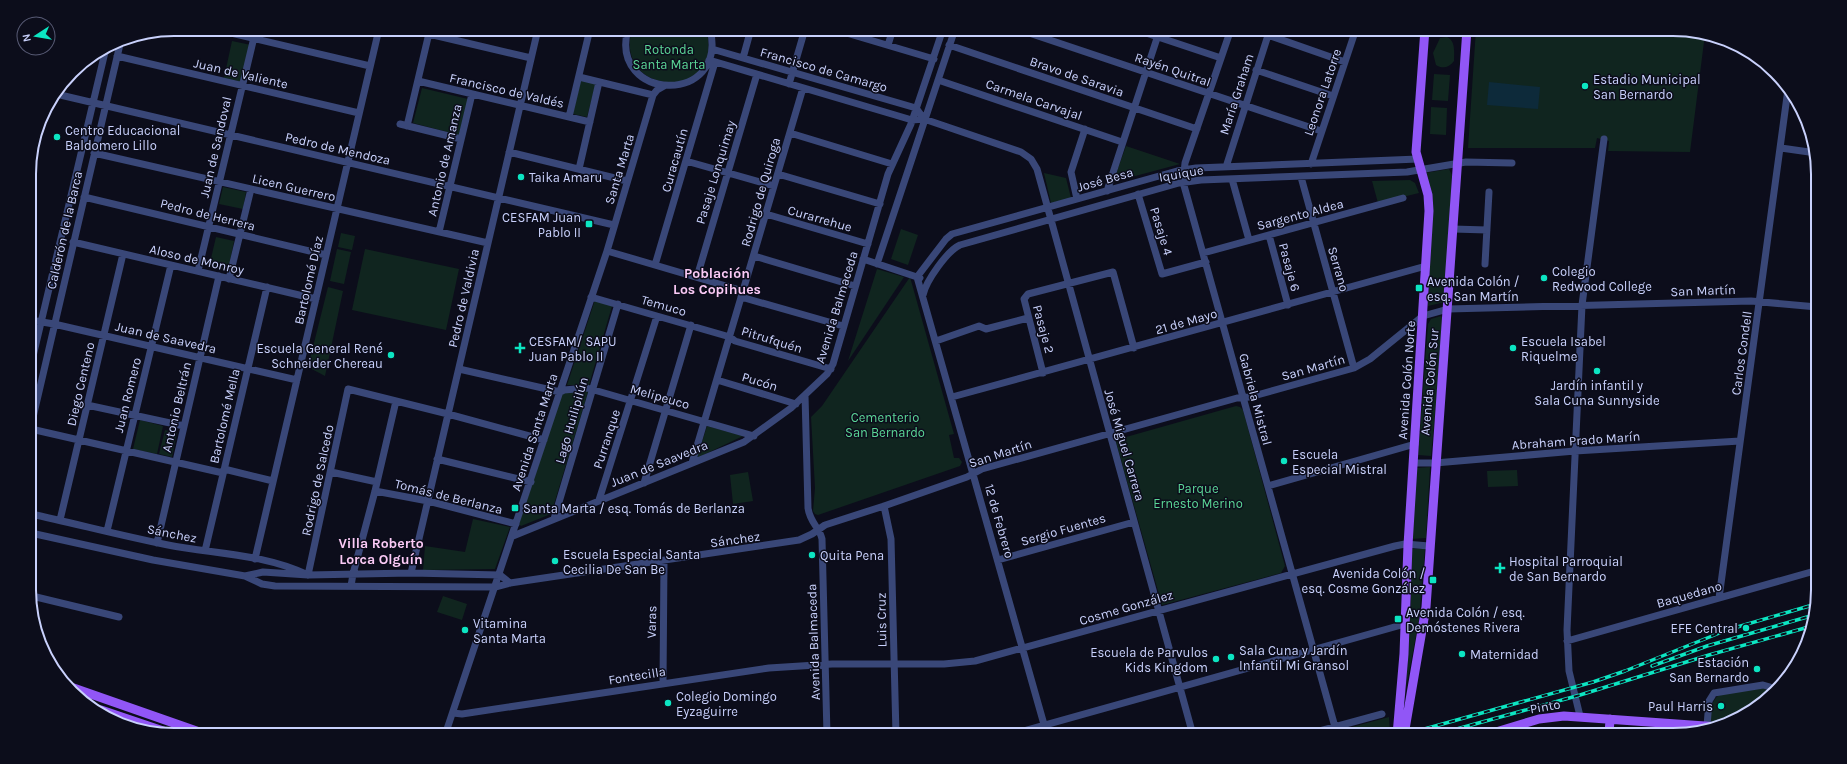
<svg xmlns="http://www.w3.org/2000/svg" width="1847" height="764" font-family="Karla,sans-serif">
<style>
.green{fill:#10251f}
.water{fill:#0d2a3a}
.lines{fill:none;stroke-linecap:round;stroke-linejoin:round}
.minor{stroke:#394778;stroke-width:7}
.major{stroke:#9156f6;stroke-width:9}
.rail-casing{stroke:#0ce5c2;stroke-width:3.5}
.rail{stroke:#0c0d1b;stroke-width:2;stroke-dasharray:6;stroke-linecap:butt}
.poi-dot{fill:#0ce5c2;stroke:#0c0d1b;stroke-width:1.5}
.labels{text-anchor:middle;stroke-width:3;stroke-linejoin:round;paint-order:stroke}
.park-label{font-size:13px;fill:#5bd797;stroke:#0c0d1b}
.street-label{font-size:13px;fill:#c9d1fc;stroke:#0c0d1b}
.poi-label{font-size:13px;fill:#c9d1fc;stroke:#0c0d1b;text-anchor:start}
.neighbourhood-label{font-size:14px;font-weight:bold;fill:#fccbf7;stroke:#0c0d1b}
.rim{fill:none;stroke:#c9d1fc;stroke-width:2}
</style>
<rect width="100%" height="100%" fill="#0c0d1b"/>
<path class="green" d="M 632,29 L 707,29 C 707,36 710,46 708,54 C 699,101 615,88 632,29 Z
M 1476,29 L 1673,29 L 1705,34 L 1690,152 L 1608,151 L 1609,141 L 1597,138 L 1595,148 L 1468,148 Z
M 1447,37 C 1456,41 1454,53 1454,61 C 1449,68 1442,69 1436,65 L 1433,53 L 1440,38 Z
M 232,41 L 251,45 L 242,82 L 224,78 Z
M 1434,74 L 1450,75 L 1448,101 L 1432,100 Z
M 581,79 L 596,83 L 587,117 L 573,114 Z
M 422,88 L 468,99 L 459,135 L 413,123 Z
M 1431,107 L 1447,108 L 1446,135 L 1430,134 Z
M 1126,146 L 1180,164 L 1113,182 Z
M 1449,169 L 1452,175 L 1445,302 L 1428,306 L 1433,200 L 1425,173 Z
M 1044,173 L 1066,178 L 1071,198 L 1051,203 Z
M 1410,180 L 1415,183 L 1419,193 L 1378,203 L 1372,181 Z
M 223,187 L 246,192 L 243,209 L 219,204 Z
M 901,229 L 918,235 L 908,265 L 891,259 Z
M 341,233 L 355,236 L 352,250 L 338,247 Z
M 216,237 L 234,241 L 228,271 L 209,267 Z
M 337,249 L 351,252 L 344,284 L 330,281 Z
M 365,249 L 459,269 L 446,330 L 352,310 Z
M 877,269 L 904,277 L 848,361 Z
M 910,277 L 954,434 L 949,435 L 954,458 L 959,458 L 962,462 L 960,466 L 818,515 L 815,514 L 813,511 L 815,488 L 811,417 L 822,406 Z
M 328,287 L 343,291 L 325,376 L 308,367 Z
M 595,300 L 612,306 L 589,385 L 567,385 Z
M 1441,316 L 1444,320 L 1431,456 L 1418,455 L 1428,324 L 1431,319 Z
M 586,390 L 588,392 L 551,514 L 521,526 L 519,524 L 562,393 Z
M 1236,406 L 1240,407 L 1243,410 L 1285,566 L 1281,573 L 1162,605 L 1116,442 L 1119,439 Z
M 140,420 L 163,426 L 157,454 L 133,449 Z
M 707,426 L 743,436 L 697,458 Z
M 165,430 L 177,433 L 172,457 L 159,454 Z
M 1430,467 L 1426,538 L 1411,539 L 1416,468 Z
M 1517,470 L 1518,486 L 1488,487 L 1487,471 Z
M 748,472 L 753,501 L 733,504 L 730,475 Z
M 473,519 L 510,527 L 495,569 L 423,570 L 425,546 L 465,552 Z
M 1412,549 L 1425,549 L 1419,620 L 1406,688 L 1410,626 Z
M 443,596 L 467,604 L 462,620 L 437,612 Z
M 1759,688 L 1765,689 L 1770,696 L 1761,705 L 1727,723 L 1711,722 C 1711,711 1710,702 1719,695 Z
M 1389,717 L 1390,733 L 1387,735 L 1323,735 Z"/>
<path class="water" d="M 1489,82 L 1540,87 L 1538,109 L 1487,105 Z"/>
<g class="lines">
<path class="minor" d="M 214,29 L 370,66
M 607,29 L 627,35
M 628,29 C 608,102 729,106 710,29
M 833,29 L 934,59
M 1017,29 L 1321,131
M 1134,29 L 1221,58
M 1231,29 L 1185,163 L 1183,182 L 1335,727
M 429,34 L 531,58
M 1268,35 L 1345,62
M 888,45 L 893,29
M 949,45 L 1197,129
M 712,49 L 916,108 L 924,119
M 117,56 L 359,113
M 743,58 L 751,29
M 709,60 L 912,120 L 924,119 L 1021,152 L 1031,159 L 1037,169 L 1193,735
M 1256,70 L 1333,96
M 579,77 L 653,95
M 938,80 L 1122,142
M 418,81 L 590,122
M 789,84 L 805,29
M 56,94 L 614,225
M 569,117 L 590,29
M 400,124 L 461,139
M 407,126 L 430,29
M 790,133 L 892,164
M 1781,148 L 1816,153
M 509,152 L 627,181
M 94,153 L 488,243
M 686,161 L 774,186
M 1311,164 L 1356,29
M 1226,167 L 1270,29
M 579,169 L 599,82
M 778,174 L 880,204
M 1301,177 L 1354,368
M 1232,179 L 1249,240
M 1107,191 L 1160,29
M 1138,194 L 1162,274 L 1206,262
M 84,197 L 326,255
M 1077,199 L 1071,172 L 1085,129
M 766,214 L 868,244
M 1453,229 L 1487,230
M 439,232 L 472,94
M 1269,235 L 1288,305
M 73,242 L 316,299
M 607,251 L 743,291
M 1203,253 L 1403,198
M 754,256 L 855,286
M 863,259 L 920,278
M 877,264 L 955,29
M 1485,264 L 1489,192
M 655,265 L 715,62
M 198,271 L 256,29
M 697,277 L 757,74
M 917,277 L 946,239 L 952,234 L 1177,171 L 1196,168 L 1418,159
M 917,277 L 1047,735
M 229,279 L 251,189
M 923,295 C 926,281 947,251 960,245 L 1179,183 L 1201,180 L 1407,172 L 1466,162 L 1512,163
M 591,297 L 730,337 L 735,341 L 831,369
M 741,297 L 843,326
M 30,320 L 54,324 L 297,380
M 936,341 L 979,326 L 986,329 L 1028,318
M 30,369 L 106,48
M 459,369 L 560,392 L 564,390 L 587,388 L 754,436
M 1043,373 L 1024,299 L 1028,294 L 1113,272 L 1134,348
M 717,380 L 796,404
M 805,395 L 808,508 C 810,523 820,528 822,539 L 827,735
M 952,397 L 1426,266
M 87,405 L 184,426
M 31,426 L 121,40
M 31,429 L 223,473
M 437,459 L 531,482
M 692,463 L 803,88
M 1413,463 L 1435,463 L 1575,451 L 1740,441
M 224,469 L 273,481
M 331,472 L 377,482
M 644,483 L 691,325
M 1268,486 L 1415,444
M 375,491 L 428,501 L 516,524
M 599,500 L 657,316
M 884,506 L 891,539 L 896,735
M 31,514 C 77,524 122,536 168,545 C 215,554 265,554 308,575 L 348,389 L 448,414 L 544,440
M 554,519 L 618,304
M 60,520 L 123,254
M 107,531 L 171,265
M 31,533 L 153,560 L 245,576 L 262,584 L 275,586 L 496,587 L 510,583 L 799,540 L 812,534 L 825,525 L 884,506 L 967,477 L 982,469 L 1237,398 L 1250,397 L 1354,368 L 1370,359 L 1423,316 L 1448,309 L 1751,301 L 1817,307
M 513,536 L 744,442 L 791,408 L 827,374 L 833,364 L 888,174 L 911,124 L 943,29
M 157,543 L 219,276
M 205,551 L 267,287
M 255,559 L 379,29
M 998,560 L 1134,522
M 411,573 L 538,29
M 245,576 L 263,572 L 308,575 L 411,573 L 500,575 L 510,583
M 351,586 L 353,574 L 375,491 L 396,401
M 32,596 L 119,617
M 1719,598 L 1788,89
M 1567,641 L 1818,570
M 663,683 L 664,561
M 453,713 L 462,714 L 769,668 L 832,664 L 944,664 L 975,661 L 1395,546 L 1405,544 L 1429,546
M 1580,716 L 1569,671 L 1567,630 L 1582,305 L 1604,139
M 1707,726 L 1709,701 L 1714,693 L 1763,685 L 1770,687 L 1773,693
M 445,735 L 607,251 L 653,95 L 657,90 L 664,86
M 1009,735 L 1405,624
M 1305,735 L 1382,714"/>
<path class="major" d="M 65,685 L 208,735
M 101,710 L 175,735
M 1397,735 L 1404,654 L 1408,545 L 1429,211 L 1428,195 L 1416,152 L 1425,29
M 1404,735 L 1426,607 L 1467,29
M 1486,735 L 1539,719 L 1564,716 L 1719,727
M 1609,735 L 1610,719"/>
<g class="rail-casing">
<path id="rail" d="M 1652,666 L 1707,646 L 1814,615
M 1403,735 L 1593,682 L 1625,671 L 1727,630 L 1816,604
M 1435,735 L 1580,695 L 1709,655 L 1812,626"/>
</g>
<use href="#rail" class="rail"/>
</g>
<g class="poi-dot">
<circle cx="1585" cy="86" r="4"/>
<circle cx="57" cy="137" r="4"/>
<circle cx="521" cy="177" r="4"/>
<rect x="585" y="220" width="8" height="8" rx="2"/>
<circle cx="1544" cy="278" r="4"/>
<rect x="1415" y="284" width="8" height="8" rx="2"/>
<path d="M518 342h4v4h4v4h-4v4h-4v-4h-4v-4h4z"/>
<circle cx="1513" cy="348" r="4"/>
<circle cx="391" cy="355" r="4"/>
<circle cx="1597" cy="371" r="4"/>
<circle cx="1284" cy="461" r="4"/>
<rect x="511" y="504" width="8" height="8" rx="2"/>
<circle cx="812" cy="555" r="4"/>
<circle cx="555" cy="561" r="4"/>
<path d="M1498 562h4v4h4v4h-4v4h-4v-4h-4v-4h4z"/>
<rect x="1429" y="576" width="8" height="8" rx="2"/>
<rect x="1394" y="615" width="8" height="8" rx="2"/>
<circle cx="1746" cy="628" r="4"/>
<circle cx="465" cy="630" r="4"/>
<circle cx="1462" cy="654" r="4"/>
<circle cx="1231" cy="657" r="4"/>
<circle cx="1216" cy="659" r="4"/>
<circle cx="1757" cy="669" r="4"/>
<circle cx="668" cy="703" r="4"/>
<circle cx="1721" cy="706" r="4"/>
</g>
<g class="labels">
<g class="park-label">
<text x="669" y="54">Rotonda<tspan x="669" dy="15">Santa Marta</tspan></text>
<text x="885" y="422">Cementerio<tspan x="885" dy="15">San Bernardo</tspan></text>
<text x="1198" y="493">Parque<tspan x="1198" dy="15">Ernesto Merino</tspan></text>
</g>
<g class="street-label">
<text transform="translate(824 69) rotate(16)" y="5">Francisco de Camargo</text>
<text transform="translate(1173 69) rotate(19)" y="5">Rayén Quitral</text>
<text transform="translate(241 73) rotate(13)" y="5">Juan de Valiente</text>
<text transform="translate(1077 76) rotate(19)" y="5">Bravo de Saravia</text>
<text transform="translate(507 90) rotate(13)" y="5">Francisco de Valdés</text>
<text transform="translate(1322 92) rotate(-71)" y="5">Leonora Latorre</text>
<text transform="translate(1236 94) rotate(-72)" y="5">María Graham</text>
<text transform="translate(1034 99) rotate(19)" y="5">Carmela Carvajal</text>
<text transform="translate(215 147) rotate(-77)" y="5">Juan de Sandoval</text>
<text transform="translate(338 148) rotate(13)" y="5">Pedro de Mendoza</text>
<text transform="translate(444 160) rotate(-77)" y="5">Antonio de Amanza</text>
<text transform="translate(674 160) rotate(-74)" y="5">Curacautín</text>
<text transform="translate(619 169) rotate(-73)" y="5">Santa Marta</text>
<text transform="translate(715 172) rotate(-73)" y="5">Pasaje Lonquimay</text>
<text transform="translate(1181 173) rotate(-10)" y="5">Iquique</text>
<text transform="translate(1105 179) rotate(-16)" y="5">José Besa</text>
<text transform="translate(294 187) rotate(13)" y="5">Licen Guerrero</text>
<text transform="translate(760 192) rotate(-74)" y="5">Rodrigo de Quiroga</text>
<text transform="translate(208 214) rotate(14)" y="5">Pedro de Herrera</text>
<text transform="translate(1300 214) rotate(-15)" y="5">Sargento Aldea</text>
<text transform="translate(820 218) rotate(16)" y="5">Curarrehue</text>
<text transform="translate(64 230) rotate(-77)" y="5">Calderón de la Barca</text>
<text transform="translate(1162 231) rotate(73)" y="5">Pasaje 4</text>
<text transform="translate(197 259) rotate(13)" y="5">Aloso de Monroy</text>
<text transform="translate(1290 267) rotate(75)" y="5">Pasaje 6</text>
<text transform="translate(1339 269) rotate(74)" y="5">Serrano</text>
<text transform="translate(308 280) rotate(-77)" y="5">Bartolomé Díaz</text>
<text transform="translate(1703 290) rotate(-2)" y="5">San Martín</text>
<text transform="translate(463 298) rotate(-77)" y="5">Pedro de Valdivia</text>
<text transform="translate(664 305) rotate(16)" y="5">Temuco</text>
<text transform="translate(836 307) rotate(-73)" y="5">Avenida Balmaceda</text>
<text transform="translate(1186 321) rotate(-16)" y="5">21 de Mayo</text>
<text transform="translate(1044 329) rotate(75)" y="5">Pasaje 2</text>
<text transform="translate(166 337) rotate(13)" y="5">Juan de Saavedra</text>
<text transform="translate(772 339) rotate(17)" y="5">Pitrufquén</text>
<text transform="translate(1741 353) rotate(-82)" y="5">Carlos Condell</text>
<text transform="translate(1313 367) rotate(-16)" y="5">San Martín</text>
<text transform="translate(1406 380) rotate(-86)" y="5">Avenida Colón Norte</text>
<text transform="translate(760 381) rotate(17)" y="5">Pucón</text>
<text transform="translate(1429 382) rotate(-85)" y="5">Avenida Colón Sur</text>
<text transform="translate(80 384) rotate(-77)" y="5">Diego Centeno</text>
<text transform="translate(127 395) rotate(-76)" y="5">Juan Romero</text>
<text transform="translate(660 396) rotate(16)" y="5">Melipeuco</text>
<text transform="translate(1256 399) rotate(75)" y="5">Gabriela Mistral</text>
<text transform="translate(176 407) rotate(-77)" y="5">Antonio Beltrán</text>
<text transform="translate(224 416) rotate(-77)" y="5">Bartolomé Mella</text>
<text transform="translate(571 420) rotate(-74)" y="5">Lago Huilipilún</text>
<text transform="translate(534 432) rotate(-72)" y="5">Avenida Santa Marta</text>
<text transform="translate(606 439) rotate(-72)" y="5">Purranque</text>
<text transform="translate(1576 440) rotate(-4)" y="5">Abraham Prado Marín</text>
<text transform="translate(1125 445) rotate(74)" y="5">José Miguel Carrera</text>
<text transform="translate(1000 453) rotate(-18)" y="5">San Martín</text>
<text transform="translate(659 463) rotate(-22)" y="5">Juan de Saavedra</text>
<text transform="translate(317 480) rotate(-78)" y="5">Rodrigo de Salcedo</text>
<text transform="translate(449 496) rotate(14)" y="5">Tomás de Berlanza</text>
<text transform="translate(1000 521) rotate(74)" y="5">12 de Febrero</text>
<text transform="translate(1063 529) rotate(-16)" y="5">Sergio Fuentes</text>
<text transform="translate(172 533) rotate(11)" y="5">Sánchez</text>
<text transform="translate(735 539) rotate(-8)" y="5">Sánchez</text>
<text transform="translate(1689 594) rotate(-16)" y="5">Baquedano</text>
<text transform="translate(1126 607) rotate(-16)" y="5">Cosme González</text>
<text transform="translate(881 620) rotate(-91)" y="5">Luis Cruz</text>
<text transform="translate(651 622) rotate(-89)" y="5">Varas</text>
<text transform="translate(813 642) rotate(-92)" y="5">Avenida Balmaceda</text>
<text transform="translate(637 675) rotate(-9)" y="5">Fontecilla</text>
<text transform="translate(1545 706) rotate(-10)" y="5">Pinto</text>
</g>
<g class="poi-label">
<text x="1593" y="84">Estadio Municipal<tspan x="1593" dy="15">San Bernardo</tspan></text>
<text x="65" y="135">Centro Educacional<tspan x="65" dy="15">Baldomero Lillo</tspan></text>
<text x="529" y="182">Taika Amaru</text>
<text x="581" y="222" text-anchor="end">CESFAM Juan<tspan x="581" dy="15">Pablo II</tspan></text>
<text x="1552" y="276">Colegio<tspan x="1552" dy="15">Redwood College</tspan></text>
<text x="1427" y="286">Avenida Colón /<tspan x="1427" dy="15">esq. San Martín</tspan></text>
<text x="529" y="346">CESFAM/ SAPU<tspan x="529" dy="15">Juan Pablo II</tspan></text>
<text x="1521" y="346">Escuela Isabel<tspan x="1521" dy="15">Riquelme</tspan></text>
<text x="383" y="353" text-anchor="end">Escuela General René<tspan x="383" dy="15">Schneider Chereau</tspan></text>
<text x="1597" y="390" text-anchor="middle">Jardín infantil y<tspan x="1597" dy="15">Sala Cuna Sunnyside</tspan></text>
<text x="1292" y="459">Escuela<tspan x="1292" dy="15">Especial Mistral</tspan></text>
<text x="523" y="513">Santa Marta / esq. Tomás de Berlanza</text>
<text x="563" y="559">Escuela Especial Santa<tspan x="563" dy="15">Cecilia De San Be</tspan></text>
<text x="820" y="560">Quita Pena</text>
<text x="1509" y="566">Hospital Parroquial<tspan x="1509" dy="15">de San Bernardo</tspan></text>
<text x="1425" y="578" text-anchor="end">Avenida Colón /<tspan x="1425" dy="15">esq. Cosme González</tspan></text>
<text x="1406" y="617">Avenida Colón / esq.<tspan x="1406" dy="15">Demóstenes Rivera</tspan></text>
<text x="473" y="628">Vitamina<tspan x="473" dy="15">Santa Marta</tspan></text>
<text x="1738" y="633" text-anchor="end">EFE Central</text>
<text x="1239" y="655">Sala Cuna y Jardín<tspan x="1239" dy="15">Infantil Mi Gransol</tspan></text>
<text x="1208" y="657" text-anchor="end">Escuela de Parvulos<tspan x="1208" dy="15">Kids Kingdom</tspan></text>
<text x="1470" y="659">Maternidad</text>
<text x="1749" y="667" text-anchor="end">Estación<tspan x="1749" dy="15">San Bernardo</tspan></text>
<text x="676" y="701">Colegio Domingo<tspan x="676" dy="15">Eyzaguirre</tspan></text>
<text x="1713" y="711" text-anchor="end">Paul Harris</text>
</g>
<g class="neighbourhood-label">
<text x="717" y="278">Población<tspan x="717" dy="16">Los Copihues</tspan></text>
<text x="381" y="548">Villa Roberto<tspan x="381" dy="16">Lorca Olguín</tspan></text>
</g>
</g>
<path d="M0 0H1847V764H0ZM174 36H1673A138 138 0 0 1 1811 174V590A138 138 0 0 1 1673 728H174A138 138 0 0 1 36 590V174A138 138 0 0 1 174 36Z" fill="#0c0d1b" fill-rule="evenodd"/>
<path class="rim" d="M174 36H1673A138 138 0 0 1 1811 174V590A138 138 0 0 1 1673 728H174A138 138 0 0 1 36 590V174A138 138 0 0 1 174 36Z"/>
<g transform="translate(36 36) rotate(258)"><circle r="19" fill="#0c0d1b" stroke="#585b75"/>
<path d="M0-3L7 15L0 10L-7 15Z" fill="#0ce5c2"/>
<text y="-6" font-size="11" font-weight="bold" text-anchor="middle" fill="#c9d1fc">N</text>
</g>
</svg>
